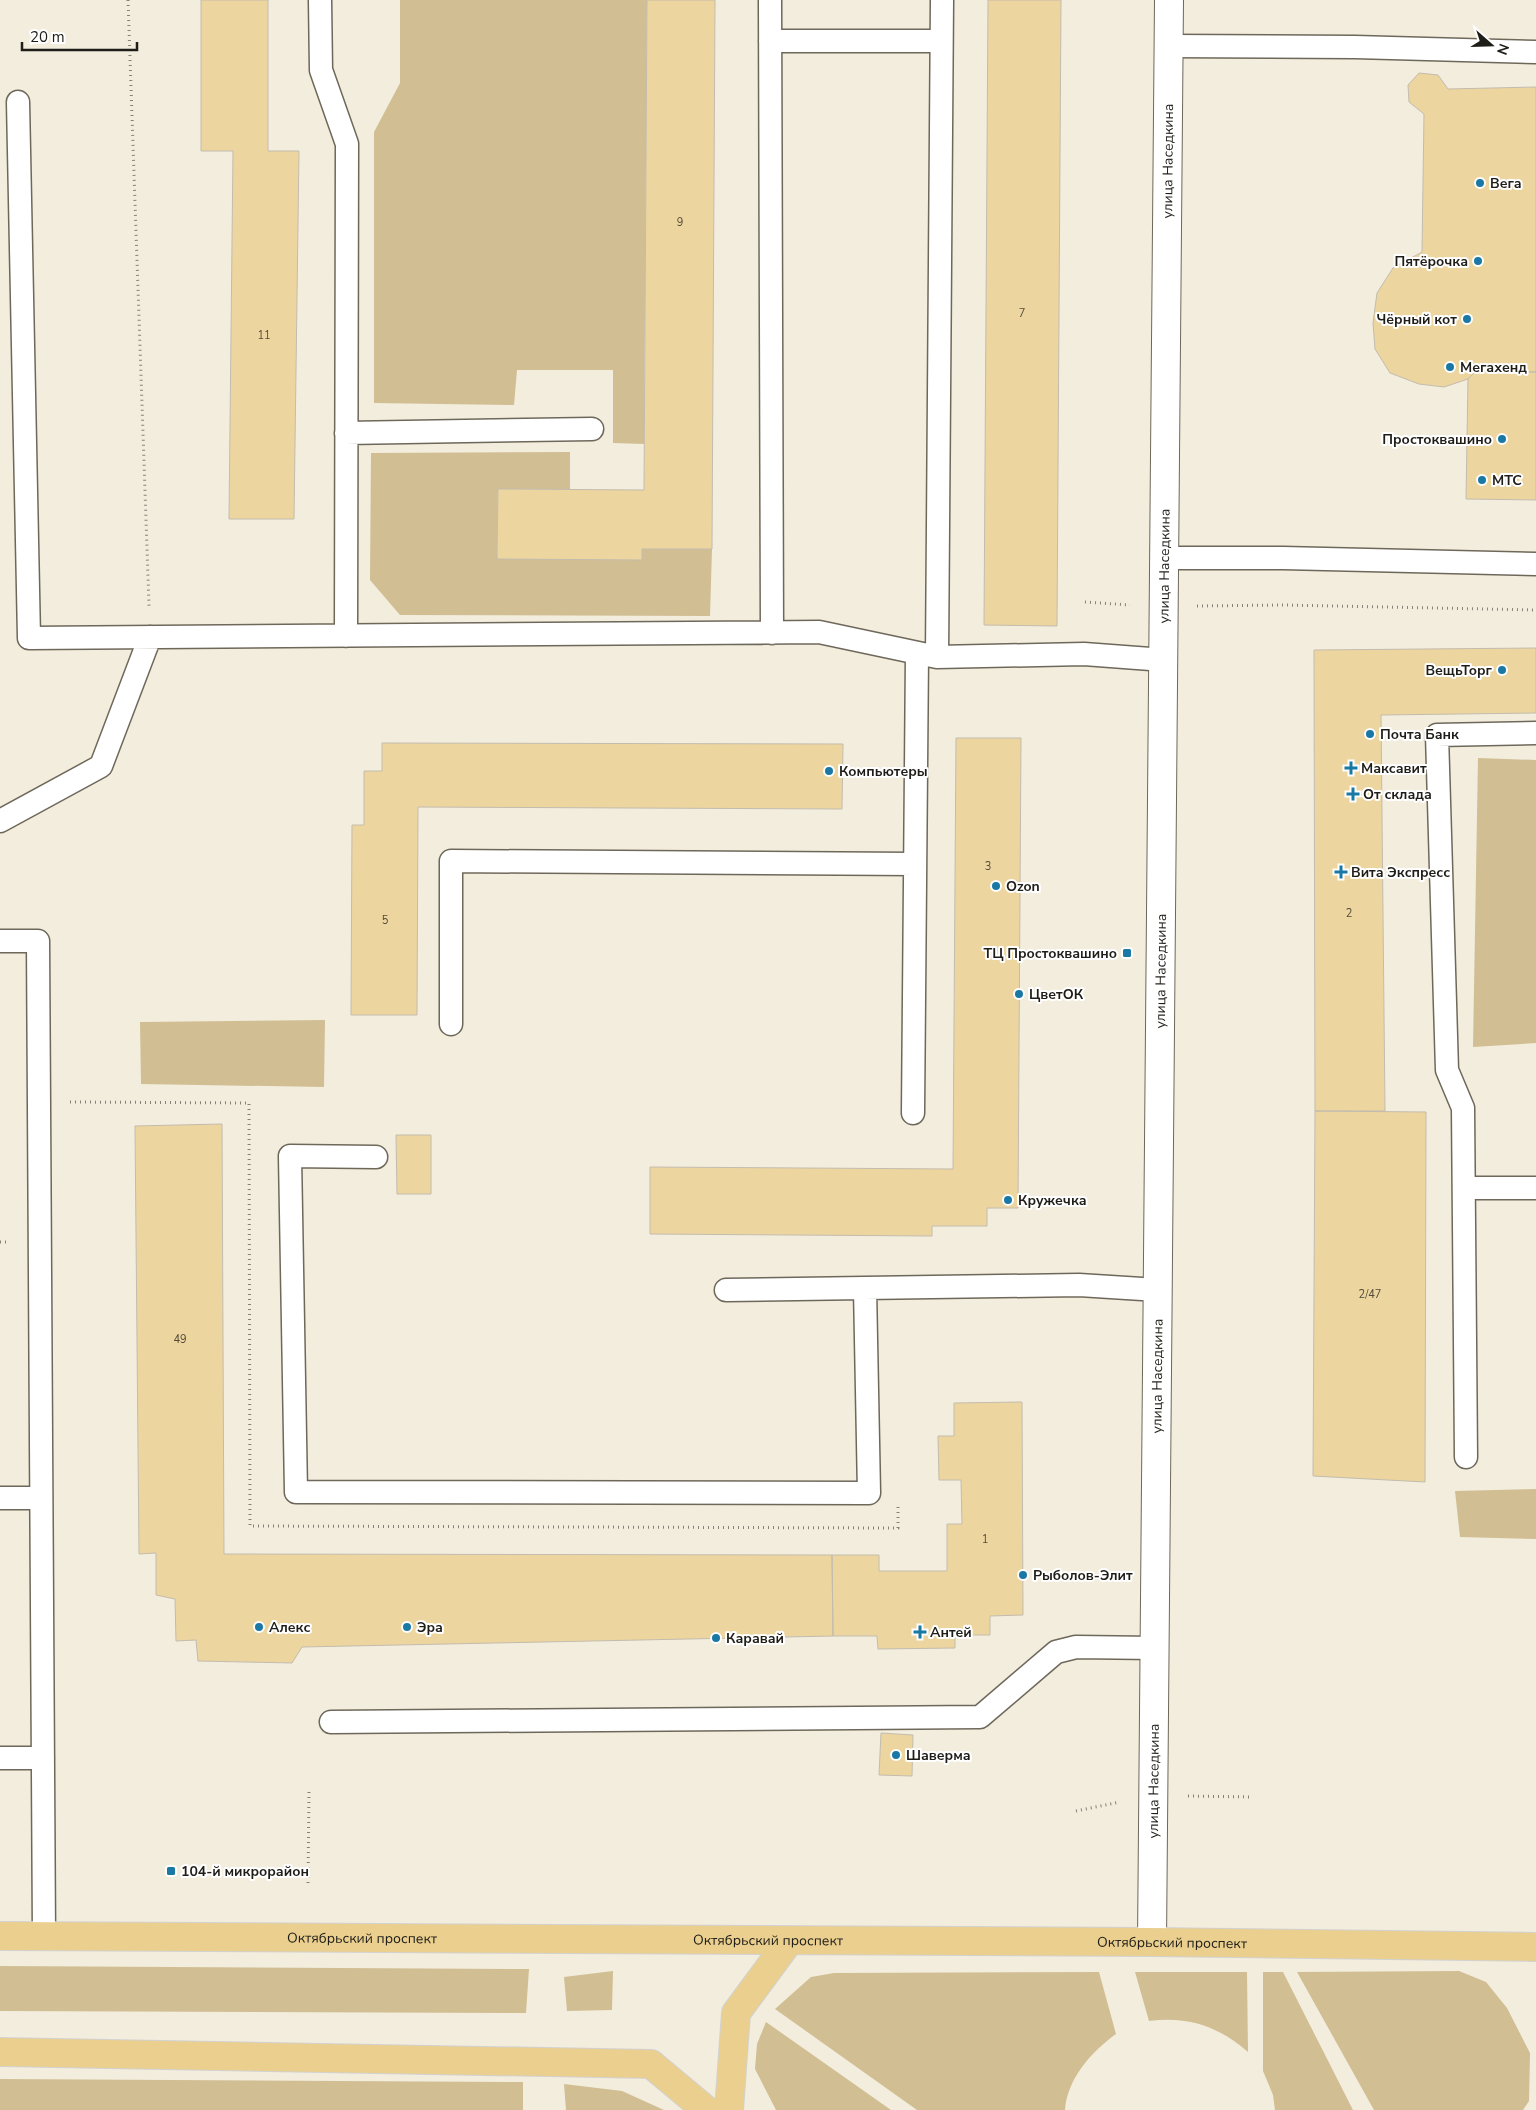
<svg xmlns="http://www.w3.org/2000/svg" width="1536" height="2110" font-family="'Nunito Sans',sans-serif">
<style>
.green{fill:#d1be93}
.building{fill:#edd59f;stroke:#c3bcae}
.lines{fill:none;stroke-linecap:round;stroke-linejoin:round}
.service-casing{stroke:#6e685b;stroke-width:25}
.minor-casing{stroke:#6e685b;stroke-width:30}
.primary-casing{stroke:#d2d2d1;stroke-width:30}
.path{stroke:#858178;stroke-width:3;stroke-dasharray:1 4;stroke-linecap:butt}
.service{stroke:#fff;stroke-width:22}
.minor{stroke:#fff;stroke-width:28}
.primary{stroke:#eacf8f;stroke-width:28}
.poi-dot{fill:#1a78a5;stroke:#fff;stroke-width:2}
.labels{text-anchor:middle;stroke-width:4;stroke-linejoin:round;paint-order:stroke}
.number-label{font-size:11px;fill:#524b3a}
.street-label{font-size:14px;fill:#1f1d18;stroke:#fff}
.poi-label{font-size:14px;font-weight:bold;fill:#1f1d18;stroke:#fff;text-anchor:start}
</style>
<rect width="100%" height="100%" fill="#f3edde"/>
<path class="green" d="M 400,0 L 647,0 L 644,444 L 613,443 L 613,370 L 517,370 L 514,405 L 374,403 L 374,132 L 400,83 Z
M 570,452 L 570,489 L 498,489 L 497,559 L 642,549 L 712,549 L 710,616 L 400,615 L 370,580 L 371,453 Z
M 1478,758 L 1536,760 L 1536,1043 L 1473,1047 Z
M 325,1020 L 324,1087 L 141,1084 L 140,1022 Z
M 1536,1489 L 1536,1539 L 1460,1537 L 1455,1491 Z
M 0,1966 L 529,1969 L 526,2013 L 0,2011 Z
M 613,1971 L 612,2010 L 567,2011 L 564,1977 Z
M 1459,1971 L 1486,1982 L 1507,2008 L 1530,2053 L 1529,2101 L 1523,2110 L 1374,2110 L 1297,1972 Z
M 1099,1972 L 1116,2034 C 1092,2051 1067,2079 1065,2110 L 917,2110 L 775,2009 L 811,1977 L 834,1973 Z
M 1135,1972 L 1247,1972 L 1248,2052 C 1218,2026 1188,2016 1149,2021 Z
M 1263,1972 L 1283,1972 L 1353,2110 L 1275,2110 L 1273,2095 L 1263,2071 Z
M 766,2022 L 891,2110 L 776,2110 L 755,2069 L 757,2044 Z
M 0,2079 L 523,2082 L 523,2110 L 0,2110 Z
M 564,2084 L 622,2091 L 664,2110 L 566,2110 Z"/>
<path class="building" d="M 201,0 L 268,0 L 268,151 L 299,151 L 294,519 L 229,519 L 233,151 L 201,151 Z
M 647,0 L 715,0 L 712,549 L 642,549 L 642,560 L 497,559 L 498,489 L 644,490 Z
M 988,0 L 1061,0 L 1057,626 L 984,625 Z
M 1419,73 L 1438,75 L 1448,89 L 1536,87 L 1536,372 L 1476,371 L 1468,379 L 1444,387 L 1419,384 L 1390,373 L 1375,349 L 1373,323 L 1377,293 L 1393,268 L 1422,252 L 1424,114 L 1409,102 L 1408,85 Z
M 1476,371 L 1536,372 L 1536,500 L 1466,499 L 1468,379 Z
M 1536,648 L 1536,713 L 1381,715 L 1385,1111 L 1315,1111 L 1314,650 Z
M 956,738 L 1021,738 L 1018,1208 L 987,1208 L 987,1226 L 932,1226 L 932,1236 L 650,1234 L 650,1167 L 953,1169 Z
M 382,743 L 843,744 L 842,809 L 418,807 L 417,1015 L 351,1015 L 352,825 L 364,825 L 364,771 L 382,771 Z
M 1315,1111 L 1426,1112 L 1425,1482 L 1313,1476 Z
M 222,1124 L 224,1554 L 832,1555 L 833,1636 L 302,1647 L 292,1663 L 198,1661 L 196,1640 L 176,1641 L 175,1599 L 156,1595 L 156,1553 L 139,1554 L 135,1126 Z
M 396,1135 L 431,1135 L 431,1194 L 397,1194 Z
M 1022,1402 L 1023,1615 L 990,1616 L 990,1635 L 955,1635 L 955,1648 L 878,1649 L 877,1636 L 833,1636 L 832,1555 L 879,1555 L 879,1571 L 947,1571 L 947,1524 L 962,1524 L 961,1480 L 939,1480 L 938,1436 L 954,1436 L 954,1403 Z
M 881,1733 L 913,1735 L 912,1776 L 879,1775 Z"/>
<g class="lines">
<g class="service-casing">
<path id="service" d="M 320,0 L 321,70 L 347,144 L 346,636
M 770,0 L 772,633
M 770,41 L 941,41
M 1169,46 L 1355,47 L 1536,52
M 18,102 L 29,638 L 819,632 L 937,657 L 1084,654 L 1164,660
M 346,433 L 592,429
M 1164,558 L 1283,558 L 1536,564
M 937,657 L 942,0
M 0,821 L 101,766 L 150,637
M 0,941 L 38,941 L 44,1937
M 451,1024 L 451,861 L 915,864
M 913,1113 L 917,653
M 376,1157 L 290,1156 L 296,1492 L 869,1493 L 865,1288
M 1464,1188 L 1536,1188
M 726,1290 L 1079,1285 L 1158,1290
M 1466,1457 L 1463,1108 L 1447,1070 L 1437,735 L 1536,733
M 0,1498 L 41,1498
M 331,1722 L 980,1717 L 1056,1652 L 1076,1647 L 1155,1648
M 0,1758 L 43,1758"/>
</g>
<g class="minor-casing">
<g id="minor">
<path id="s1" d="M 1152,1942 L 1169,0"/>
</g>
</g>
<g class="primary-casing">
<g id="primary">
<path id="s2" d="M 0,1936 L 1152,1942 L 1536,1947"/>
<path d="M 0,2052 L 651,2064 L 706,2110"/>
<path d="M 729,2110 L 736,2013 L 789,1941"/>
</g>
</g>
<path class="path" d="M 128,0 L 149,606
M 1085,602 L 1130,605
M 1197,606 L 1283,605 L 1536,610
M 70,1102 L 249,1103 L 250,1526 L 898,1528 L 898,1507
M 0,1242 L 9,1242
M 1188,1796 L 1253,1797
M 1076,1811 L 1120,1802
M 308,1883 L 309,1791"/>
<use href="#service" class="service"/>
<use href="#minor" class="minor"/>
<use href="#primary" class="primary"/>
</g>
<g class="poi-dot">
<circle cx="1480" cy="183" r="5"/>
<circle cx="1478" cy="261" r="5"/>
<circle cx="1467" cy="319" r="5"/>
<circle cx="1450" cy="367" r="5"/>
<circle cx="1502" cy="439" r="5"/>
<circle cx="1482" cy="480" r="5"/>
<circle cx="1502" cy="670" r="5"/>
<circle cx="1370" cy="734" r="5"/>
<path d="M1348.5 760.5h5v5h5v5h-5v5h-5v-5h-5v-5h5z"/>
<circle cx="829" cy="771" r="5"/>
<path d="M1350.5 786.5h5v5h5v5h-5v5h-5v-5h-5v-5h5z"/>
<path d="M1338.5 864.5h5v5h5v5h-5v5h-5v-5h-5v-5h5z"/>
<circle cx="996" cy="886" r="5"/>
<rect x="1122" y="948" width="10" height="10" rx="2.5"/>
<circle cx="1019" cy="994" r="5"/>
<circle cx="1008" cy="1200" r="5"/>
<circle cx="1023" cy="1575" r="5"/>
<circle cx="259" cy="1627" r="5"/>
<circle cx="407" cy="1627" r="5"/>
<path d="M917.5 1624.5h5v5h5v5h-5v5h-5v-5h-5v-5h5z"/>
<circle cx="716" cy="1638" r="5"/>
<circle cx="896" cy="1755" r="5"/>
<rect x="166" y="1866" width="10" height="10" rx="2.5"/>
</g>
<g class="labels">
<g class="number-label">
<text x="680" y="226">9</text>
<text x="1022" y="317">7</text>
<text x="264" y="339">11</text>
<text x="988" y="870">3</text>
<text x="1349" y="917">2</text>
<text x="385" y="924">5</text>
<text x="1370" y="1298">2/47</text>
<text x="180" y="1343">49</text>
<text x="985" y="1543">1</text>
</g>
<g class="street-label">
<text dy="5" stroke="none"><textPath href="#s1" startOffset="1781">улица Наседкина</textPath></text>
<text dy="5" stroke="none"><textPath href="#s1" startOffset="1376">улица Наседкина</textPath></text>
<text dy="5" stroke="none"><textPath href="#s1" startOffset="971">улица Наседкина</textPath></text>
<text dy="5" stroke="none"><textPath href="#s1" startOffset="566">улица Наседкина</textPath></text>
<text dy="5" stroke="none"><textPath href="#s1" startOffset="161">улица Наседкина</textPath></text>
<text dy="5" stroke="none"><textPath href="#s2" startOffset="362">Октябрьский проспект</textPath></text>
<text dy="5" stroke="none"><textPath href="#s2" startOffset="768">Октябрьский проспект</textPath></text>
<text dy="5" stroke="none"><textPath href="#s2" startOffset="1172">Октябрьский проспект</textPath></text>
</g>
<g class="poi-label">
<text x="1490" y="188">Вега</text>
<text x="1468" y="266" text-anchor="end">Пятёрочка</text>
<text x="1457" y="324" text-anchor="end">Чёрный кот</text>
<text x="1460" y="372">Мегахенд</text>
<text x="1492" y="444" text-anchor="end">Простоквашино</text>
<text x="1492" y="485">МТС</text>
<text x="1492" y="675" text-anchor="end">ВещьТорг</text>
<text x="1380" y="739">Почта Банк</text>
<text x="1361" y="773">Максавит</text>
<text x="839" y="776">Компьютеры</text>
<text x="1363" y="799">От склада</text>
<text x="1351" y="877">Вита Экспресс</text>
<text x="1006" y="891">Ozon</text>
<text x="1117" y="958" text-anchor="end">ТЦ Простоквашино</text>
<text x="1029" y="999">ЦветОК</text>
<text x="1018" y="1205">Кружечка</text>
<text x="1033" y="1580">Рыболов-Элит</text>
<text x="269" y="1632">Алекс</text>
<text x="417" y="1632">Эра</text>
<text x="930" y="1637">Антей</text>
<text x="726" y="1643">Каравай</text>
<text x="906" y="1760">Шаверма</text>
<text x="181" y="1876">104-й микрорайон</text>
</g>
</g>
<g transform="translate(1491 45) rotate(110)" stroke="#ffffff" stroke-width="4" paint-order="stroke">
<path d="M0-4L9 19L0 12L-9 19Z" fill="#1f1d18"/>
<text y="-8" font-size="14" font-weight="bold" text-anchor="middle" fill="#1f1d18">N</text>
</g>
<path d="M22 42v8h115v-8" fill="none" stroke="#1f1d18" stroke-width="2.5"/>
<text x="30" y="42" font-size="15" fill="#1f1d18" stroke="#ffffff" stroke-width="4" paint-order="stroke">20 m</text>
</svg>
